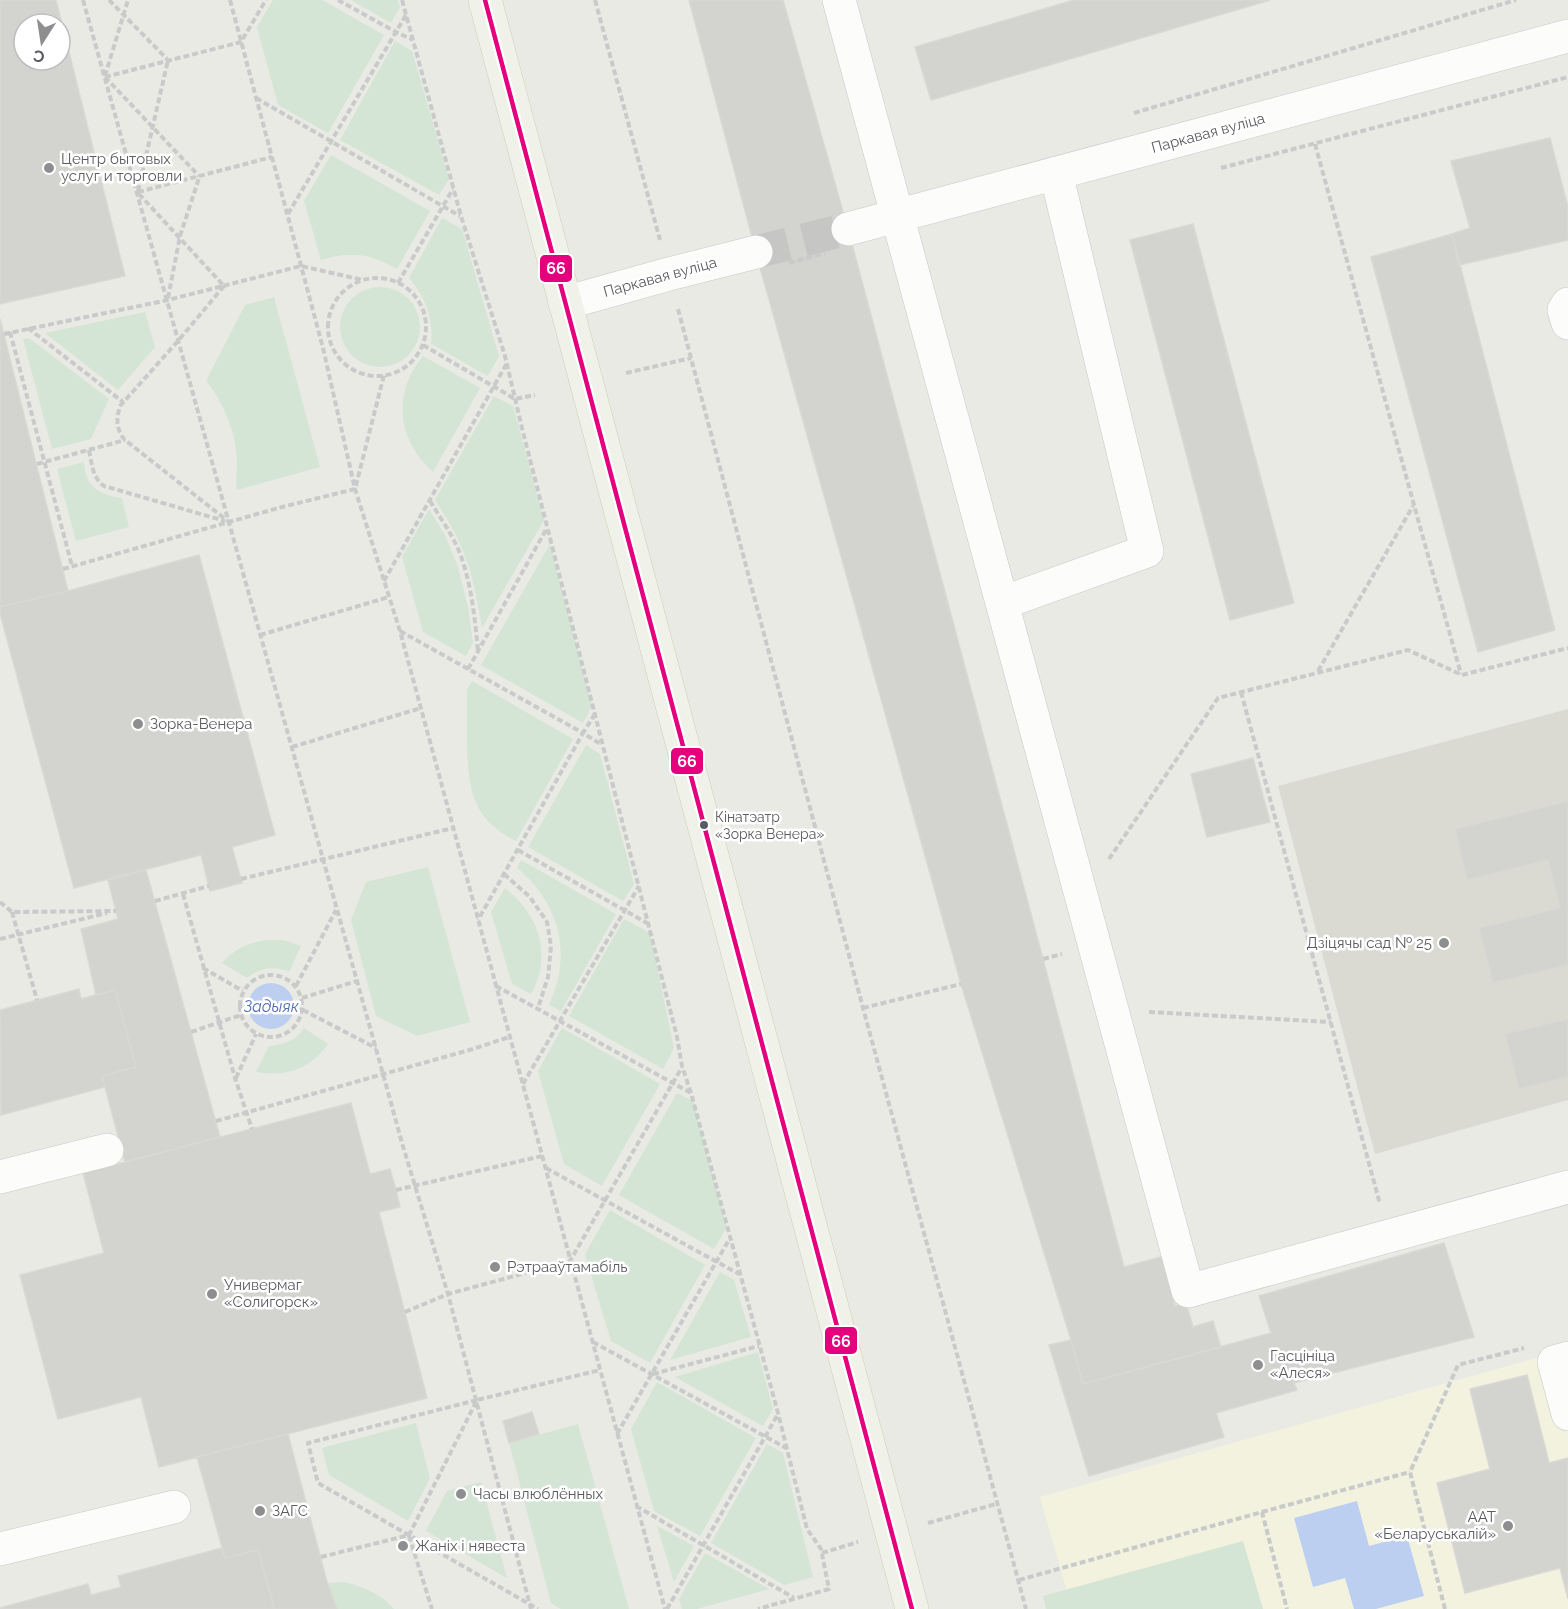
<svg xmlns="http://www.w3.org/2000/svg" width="1568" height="1609" font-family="Raleway,sans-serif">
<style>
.commercial{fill:#f2f2df}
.education{fill:#dadad3}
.green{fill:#d4e4d5}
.water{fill:#bdcff0}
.building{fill:#d3d3d0;stroke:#d9d8d4;stroke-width:1.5;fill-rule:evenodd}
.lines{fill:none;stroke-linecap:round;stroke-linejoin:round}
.minor-tunnel{stroke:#c6c6c4;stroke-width:33;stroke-dasharray:33 16;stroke-linecap:butt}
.minor-casing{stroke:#c7c7c7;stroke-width:34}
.major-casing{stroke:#cecdb6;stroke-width:34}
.path{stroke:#c8cbca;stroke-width:4;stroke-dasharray:6 3;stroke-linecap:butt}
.minor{stroke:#fcfcfb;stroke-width:33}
.major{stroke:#f0f1e8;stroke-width:33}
.bus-1-casing{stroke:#fff;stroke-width:9}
.bus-1{stroke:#e5007d;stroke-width:4.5}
.poi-dot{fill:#8d8e8f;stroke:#fff;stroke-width:2}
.bus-dot{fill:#5b5c61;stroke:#fff;stroke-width:2}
.labels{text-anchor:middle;stroke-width:5;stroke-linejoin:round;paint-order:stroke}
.bus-label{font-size:14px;fill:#5b5c61;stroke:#fff;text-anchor:start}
.street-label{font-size:15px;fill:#5b5c61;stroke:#fff}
.poi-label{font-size:15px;fill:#5b5c61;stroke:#fff;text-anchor:start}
.water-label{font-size:16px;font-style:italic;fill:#506cb4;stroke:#fff}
.line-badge{stroke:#fff;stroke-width:2}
.badge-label{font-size:16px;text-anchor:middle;font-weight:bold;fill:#fff}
</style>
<rect width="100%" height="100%" fill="#eaeae5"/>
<path class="commercial" d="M 1568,1349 L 1568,1609 L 1072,1609 L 1040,1497 Z"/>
<path class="education" d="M 1568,709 L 1568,1100 L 1375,1154 L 1278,786 Z"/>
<path class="green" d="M 273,0 L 322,0 L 384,35 L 328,133 L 278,105 L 257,27 Z
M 351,0 L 398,0 L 400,7 L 391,23 Z
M 395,41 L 412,51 L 449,179 L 439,195 L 340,140 Z
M 331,155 L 430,211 L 397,269 C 370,253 350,251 321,260 L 304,201 Z
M 442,218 L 462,229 L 499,356 L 488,376 L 431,344 C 434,319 425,296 409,278 Z
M340 327a40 40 0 1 1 80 0a40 40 0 1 1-80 0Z
M 274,297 L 320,467 L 237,490 C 235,480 237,471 237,461 C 236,432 224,403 206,381 L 245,305 Z
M 145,312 L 155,347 L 118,390 L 45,333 Z
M 29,338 L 109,399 L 91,439 L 52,449 L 23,339 Z
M 423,356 L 480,388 L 433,472 C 397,440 392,393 423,356 Z
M 494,396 L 513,406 L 544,520 L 482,628 C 478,605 474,581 466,559 C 459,538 447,519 435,500 Z
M 84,462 C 85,486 99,495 122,498 L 129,527 L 76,541 L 57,469 Z
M 429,509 L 445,535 L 458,567 L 468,607 L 473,643 L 466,656 L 423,632 L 402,557 Z
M 550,544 L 592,706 L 583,723 L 481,665 Z
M 472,681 L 573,739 L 516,841 C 471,819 468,787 467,742 C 467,725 467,707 467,690 Z
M 586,745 L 600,754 L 634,884 L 623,901 L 528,847 Z
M 521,860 L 616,914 L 561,1011 L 549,1005 C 573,954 559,902 517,868 Z
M 428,867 L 470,1022 L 417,1036 L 376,1016 L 351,920 L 366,882 Z
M 505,888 C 539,914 553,955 531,994 L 512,984 L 491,912 Z
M 624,919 L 650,933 L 674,1048 L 663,1069 L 569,1016 Z
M 269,940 L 283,940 L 301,946 L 289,972 C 275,965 258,968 247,978 L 222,963 C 235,948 250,942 269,940 Z
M 304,1028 L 328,1044 C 310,1069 287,1077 256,1072 L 269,1046 C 284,1045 295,1041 304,1028 Z
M 562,1028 L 660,1084 L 602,1186 L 564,1164 L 538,1071 Z
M 677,1093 L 693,1101 L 727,1227 L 714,1249 L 619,1195 Z
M 610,1210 L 705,1265 L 650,1363 L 611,1341 L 585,1254 Z
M 720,1272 L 734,1280 L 751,1337 L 670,1360 Z
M 758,1352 L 773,1409 L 763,1426 L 675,1377 Z
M 657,1382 L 756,1438 L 700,1536 L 654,1511 L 631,1429 Z
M 416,1423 L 430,1478 L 408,1521 L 329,1475 L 322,1448 Z
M 578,1424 L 629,1609 L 561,1609 L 551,1603 L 509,1443 Z
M 767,1444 L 783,1453 L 813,1577 L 784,1585 L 711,1543 Z
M 481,1482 L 507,1578 L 426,1531 L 447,1491 Z
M 657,1526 L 694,1546 L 674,1582 Z
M 1243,1541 L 1263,1609 L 1046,1609 L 1043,1596 Z
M 705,1553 L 769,1589 L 697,1609 L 682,1609 L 679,1599 Z
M 344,1582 C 363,1587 381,1593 394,1609 L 337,1609 L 327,1583 Z"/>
<path class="water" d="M248 1006a23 23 0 1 1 46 0a23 23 0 1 1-46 0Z
M 1357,1501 L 1369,1546 L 1407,1536 L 1424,1596 L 1376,1609 L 1354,1609 L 1345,1578 L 1313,1587 L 1294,1518 Z"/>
<path class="building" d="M 0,0 L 56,0 L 125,276 L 0,304 ZM 24,24 L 60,24 L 60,60 L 24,60 Z
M 689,0 L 783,0 L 848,229 L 1043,959 L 1124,1267 L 1161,1257 L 1175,1306 L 1186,1303 L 1193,1327 L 1213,1321 L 1221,1347 L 1083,1384 L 1071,1340 L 961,984 L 761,271 Z
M 1074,0 L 1270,0 L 931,100 L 915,47 Z
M 1550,138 L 1568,207 L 1568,240 L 1459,265 L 1452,234 L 1470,228 L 1451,161 Z
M 1193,224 L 1294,603 L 1230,620 L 1130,240 Z
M 1452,234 L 1555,630 L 1478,652 L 1371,257 Z
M 0,319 L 68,591 L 0,607 Z
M 199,555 L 275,835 L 232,847 L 242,883 L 210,891 L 201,855 L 74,888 L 0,613 L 0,607 L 68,591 Z
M 1253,758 L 1270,822 L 1207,837 L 1191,774 Z
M 1568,801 L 1568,965 L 1493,983 L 1479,928 L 1560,908 L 1548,860 L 1467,880 L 1455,829 Z
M 146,870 L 220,1137 L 125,1162 L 102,1076 L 136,1067 L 115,990 L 96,995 L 81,929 L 118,919 L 108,880 Z
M 79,989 L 81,999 L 115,990 L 136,1067 L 102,1076 L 105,1087 L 1,1115 L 0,1010 Z
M 1568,1019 L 1568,1077 L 1519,1089 L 1505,1034 Z
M 351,1103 L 370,1174 L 390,1169 L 396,1190 L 400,1207 L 379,1212 L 427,1398 L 159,1467 L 141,1397 L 58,1419 L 20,1275 L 104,1253 L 83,1173 Z
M 1444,1243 L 1474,1337 L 1294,1383 L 1297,1390 L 1216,1413 L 1224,1437 L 1089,1476 L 1049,1345 L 1071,1340 L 1083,1384 L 1271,1333 L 1259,1296 Z
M 1527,1375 L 1549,1463 L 1568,1458 L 1568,1599 L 1560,1568 L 1465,1593 L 1437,1483 L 1490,1469 L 1470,1389 Z
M 532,1412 L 539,1434 L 509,1443 L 503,1421 Z
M 288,1434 L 327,1582 L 337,1609 L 275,1609 L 258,1550 L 225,1558 L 197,1457 Z
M 222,1548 L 225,1558 L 258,1550 L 274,1609 L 0,1609 L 0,1608 L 88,1584 L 91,1595 L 121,1587 L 118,1576 Z"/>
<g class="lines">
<path class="minor-tunnel" d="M 756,252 L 848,229"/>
<g class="minor-casing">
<path id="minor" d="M 839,0 L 1188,1291 L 1568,1187
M 848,229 L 1568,36
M 565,303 L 669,274 L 756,252
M 1568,304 L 1564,310 L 1568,323
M 1002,603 L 1147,551 L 1056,173
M 0,1177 L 107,1150
M 1568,1358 L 1554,1362 L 1568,1414
M 0,1549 L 174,1507"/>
</g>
<g class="major-casing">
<path id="major" d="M 485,0 L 912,1609"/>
</g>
<path class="path" d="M 83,0 L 383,1074 L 402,1143 L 448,1294 L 531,1609
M 109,0 L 167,59
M 230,0 L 323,348 L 355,489 L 400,631 L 665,1609
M 338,0 L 396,32 L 413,40
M 402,0 L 461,216 L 505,356 L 522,428 L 677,1037 L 682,1066 L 691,1093 L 778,1413 L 807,1529 L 821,1549 L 829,1589 L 758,1609
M 595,0 L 660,240
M 105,76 L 128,0
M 105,77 L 241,42 L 266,0
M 105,77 L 199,176
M 256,98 L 460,216
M 1134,113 L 1516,0
M 1315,144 L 1414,505 L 1461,674
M 1221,168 L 1568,77
M 138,191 L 168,60
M 138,192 L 272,157
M 139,194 L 224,286
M 288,214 L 406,15
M 789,263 L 825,253
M328 327a49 49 0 1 1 98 0a49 49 0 1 1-98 0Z
M 398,283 L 453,189
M 224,286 L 178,341 L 120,406 C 116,419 116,430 125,440 L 229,522
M 168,298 L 180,236 L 199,178
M 678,309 L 863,1008 L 1026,1609
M 28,328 L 123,402
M 10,332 L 72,566
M 4,334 L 168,300 L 301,266 L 363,280
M 423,345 L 515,399 L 535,395
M 626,373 L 691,358
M 89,450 C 92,464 92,477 104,486 L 225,521
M 37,464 L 125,440
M 430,501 C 441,519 455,538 462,559 C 472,589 475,620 478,651
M 63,569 L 282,507 L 355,489 L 384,375
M 384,581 L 507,363
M 400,631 L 583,733 L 478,920
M 260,635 L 389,597
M 468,669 L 547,528
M 1318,671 L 1413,506
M 1241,692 L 1380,1204
M 595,714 L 583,733 L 602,745
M 292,747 L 421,708
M 518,850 L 647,923
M 1109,859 L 1218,698 L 1408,650 L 1462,675 L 1568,648
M 504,874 L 530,897 L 547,922 L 551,946 L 548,977 L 538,1008
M 241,879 L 453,828
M 183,894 L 235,1078 L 252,1129
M 155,901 L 209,886
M 0,902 L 12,912 L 116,911
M 12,912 L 37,1000
M 0,939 L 107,913
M 1043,959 L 1062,954
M 203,968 L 243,991
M240 1006a31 31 0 1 1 62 0a31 31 0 1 1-62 0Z
M 296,986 L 336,910
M 496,986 L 691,1093
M 302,998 L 357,981
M 863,1008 L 961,984
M 303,1010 L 376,1048
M 1149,1012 L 1331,1022
M 191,1032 L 241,1015
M 236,1078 L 256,1034
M 523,1084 L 639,886
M 216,1121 L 473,1049 L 509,1037
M 546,1168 L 739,1274
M 396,1190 L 542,1156
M 405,1312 L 448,1294 L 570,1261 L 682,1067
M 593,1342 L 788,1449
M 653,1374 L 759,1346
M 477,1400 L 308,1443 L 318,1483 L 538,1609
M 617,1434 L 730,1238
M 636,1506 L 794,1598
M 1262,1512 L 1410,1472
M 928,1523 L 996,1504
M 409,1536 L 432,1609
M 822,1553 L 858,1542
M 321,1557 L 409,1535 L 477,1400 L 600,1370
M 1019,1580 L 1262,1512 L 1287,1609
M 667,1609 L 778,1414
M 1445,1609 L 1410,1472 L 1458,1365 L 1524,1348"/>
<use href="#minor" class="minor"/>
<use href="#major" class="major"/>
<g class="bus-1-casing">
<path id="bus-1" d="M 485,0 L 912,1609"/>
</g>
<use href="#bus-1" class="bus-1"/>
</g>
<g class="poi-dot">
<circle cx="49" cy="168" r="6"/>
<circle cx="138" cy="724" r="6"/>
<circle cx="1444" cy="943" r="6"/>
<circle cx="495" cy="1267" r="6"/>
<circle cx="212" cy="1294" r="6"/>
<circle cx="1258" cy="1365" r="6"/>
<circle cx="461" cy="1494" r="6"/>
<circle cx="260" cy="1511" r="6"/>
<circle cx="1508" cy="1526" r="6"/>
<circle cx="403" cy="1546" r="6"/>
</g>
<circle class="bus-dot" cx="704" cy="825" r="5"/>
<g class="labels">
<g class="bus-label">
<text x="715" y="822">Кінатэатр<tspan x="715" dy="17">«Зорка Венера»</tspan></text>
</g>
<g class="street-label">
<text transform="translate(1208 133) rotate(-15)" y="5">Паркавая вуліца</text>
<text transform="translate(660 277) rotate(-15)" y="5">Паркавая вуліца</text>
</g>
<g class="poi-label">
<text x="61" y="164">Центр бытовых<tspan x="61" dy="17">услуг и торговли</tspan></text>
<text x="150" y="729">Зорка-Венера</text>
<text x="1432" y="948" text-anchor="end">Дзіцячы сад № 25</text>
<text x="507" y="1272">Рэтрааўтамабіль</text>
<text x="224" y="1290">Универмаг<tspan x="224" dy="17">«Солигорск»</tspan></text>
<text x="1270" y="1361">Гасцініца<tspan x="1270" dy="17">«Алеся»</tspan></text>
<text x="473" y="1499">Часы влюблённых</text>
<text x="272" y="1516">ЗАГС</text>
<text x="1496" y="1522" text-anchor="end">ААТ<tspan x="1496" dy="17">«Беларуськалій»</tspan></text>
<text x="415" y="1551">Жаніх і нявеста</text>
</g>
<g class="water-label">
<text x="271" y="1012">Задыяк</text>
</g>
</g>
<g class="line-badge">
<rect x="539" y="254" width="34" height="29" rx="6" fill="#e5007d"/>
<rect x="670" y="747" width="34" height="28" rx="6" fill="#e5007d"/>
<rect x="824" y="1326" width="34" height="29" rx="6" fill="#e5007d"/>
</g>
<g class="badge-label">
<text x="556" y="274">66</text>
<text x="687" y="767">66</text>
<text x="841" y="1347">66</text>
</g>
<g transform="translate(42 42) rotate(192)"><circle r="28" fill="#ffffff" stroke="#bdbec0" stroke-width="1.5"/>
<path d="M0-4.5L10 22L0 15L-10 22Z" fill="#8d8e8f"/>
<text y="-9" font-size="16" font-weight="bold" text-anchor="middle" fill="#5b5c61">С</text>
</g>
</svg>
